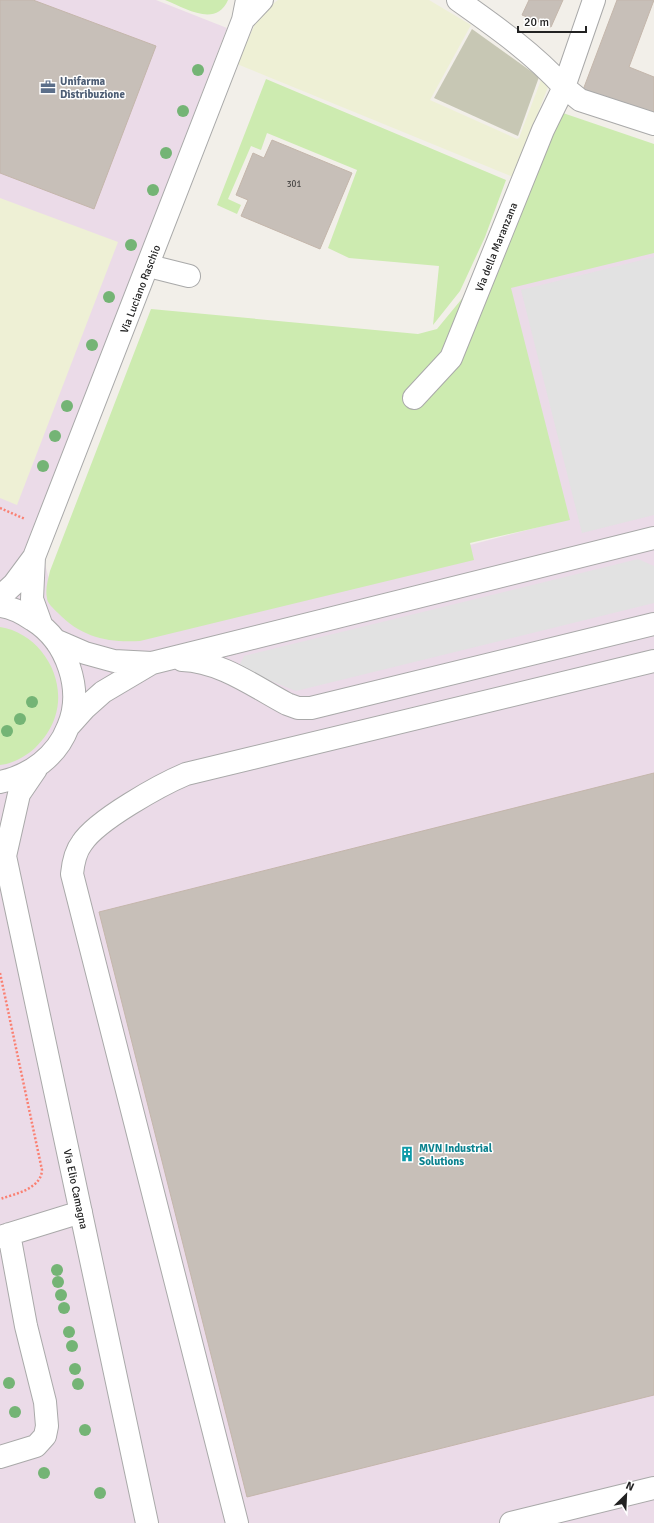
<svg xmlns="http://www.w3.org/2000/svg" width="654" height="1523" font-family="Signika,sans-serif">
<style>
.industrial{fill:#ebdbe8}
.construction{fill:#c7c7b4}
.farmland{fill:#eef0d5}
.grass{fill:#cdebb0}
.parking{fill:#e2e2e2}
.building{fill:#c7bfb8;stroke:#c4b6ab}
.lines{fill:none;stroke-linecap:round;stroke-linejoin:round}
.minor-casing{stroke:#a9a9a9;stroke-width:24}
.path{stroke:#fa8072;stroke-width:2.5;stroke-dasharray:2 2;stroke-linecap:butt}
.minor{stroke:#fff;stroke-width:22}
.tree{fill:#74b475}
.labels{text-anchor:middle;stroke-width:3;stroke-linejoin:round;paint-order:stroke}
.number-label{font-size:9px;fill:#4b4948}
.service-label{font-size:11px;font-weight:bold;fill:#4e5e75;stroke:#fff;text-anchor:start}
.street-label{font-size:11px;fill:#222;stroke:#fff}
.culture-label{font-size:11px;font-weight:bold;fill:#0d838f;stroke:#fff;text-anchor:start}
</style>
<rect width="100%" height="100%" fill="#f2efe9"/>
<path class="industrial" d="M 0,0 L 156,0 L 227,28 L 35,527 L 50,583 L 134,633 L 554,523 L 494,282 L 654,241 L 654,1523 L 0,1523 Z"/>
<path class="construction" d="M 472,29 L 539,77 L 518,136 L 434,98 Z"/>
<path class="farmland" d="M 278,0 L 429,0 L 471,25 L 430,100 L 517,139 L 519,138 L 541,80 L 548,87 L 513,177 L 237,64 L 255,24 L 265,10 Z
M 0,198 L 118,242 L 17,505 L 0,498 Z"/>
<path class="grass" d="M 165,0 L 228,0 C 216,28 185,8 165,0 Z
M 266,79 L 506,180 L 485,237 L 460,291 L 433,325 L 439,266 L 349,258 L 328,248 L 357,170 L 267,133 L 261,150 L 251,146 L 228,199 L 241,205 L 237,214 L 217,205 Z
M 560,112 L 654,144 L 654,253 L 511,288 L 570,520 L 470,543 L 474,560 L 140,641 C 108,643 81,637 58,613 C 54,609 47,603 47,598 C 45,589 48,580 50,571 L 151,309 L 418,334 L 437,329 L 465,295 Z
M 0,627 C 40,633 68,678 55,717 C 51,729 44,739 35,748 C 26,756 13,764 0,765 Z"/>
<path class="parking" d="M 654,257 L 654,515 L 582,533 L 521,290 Z
M 638,559 L 654,566 L 654,603 L 296,691 L 238,668 L 244,656 Z"/>
<path class="building" d="M 0,0 L 33,0 L 156,46 L 94,209 L 0,173 Z
M 529,0 L 563,0 L 551,27 L 522,15 Z
M 617,0 L 654,0 L 629,67 L 654,77 L 654,115 L 583,90 Z
M 272,140 L 352,173 L 320,249 L 241,216 L 248,200 L 236,195 L 253,153 L 264,158 Z
M 654,773 L 654,1395 L 247,1497 L 99,912 Z"/>
<g class="lines">
<g class="minor-casing">
<path id="minor" d="M 247,0 L 243,20 L 262,0
M 458,0 C 496,27 532,52 564,87 L 594,0
M 149,266 L 189,276
M 414,398 L 451,358 L 543,130 L 564,87 L 580,100 L 654,124
M 34,557 L 32,599 L 41,624
M 0,597 L 14,584 L 34,557 L 243,20
M 0,606 C 12,607 24,614 33,620 C 67,641 84,690 68,727 C 57,756 30,776 0,782
M 55,640 L 85,653 L 114,661 L 152,663 L 103,692 L 85,708 L 68,727
M 182,660 C 220,661 255,687 287,704 L 298,708 L 311,708 L 654,624
M 152,663 L 654,538
M 0,846 L 5,856 L 147,1523
M 5,856 L 19,794 L 36,769
M 0,1237 L 81,1212
M 0,1457 L 36,1446 L 45,1436 L 47,1426 L 45,1402 L 26,1326 L 9,1234
M 237,1523 L 72,874 C 73,864 75,852 82,843 C 97,820 160,785 186,774 L 654,661
M 511,1523 L 654,1488"/>
</g>
<path class="path" d="M 0,508 L 25,519
M 0,973 L 42,1170 C 41,1189 15,1194 0,1199"/>
<use href="#minor" class="minor"/>
</g>
<g class="tree">
<circle cx="198" cy="70" r="6"/>
<circle cx="183" cy="111" r="6"/>
<circle cx="166" cy="153" r="6"/>
<circle cx="153" cy="190" r="6"/>
<circle cx="131" cy="245" r="6"/>
<circle cx="109" cy="297" r="6"/>
<circle cx="92" cy="345" r="6"/>
<circle cx="67" cy="406" r="6"/>
<circle cx="55" cy="436" r="6"/>
<circle cx="43" cy="466" r="6"/>
<circle cx="32" cy="702" r="6"/>
<circle cx="20" cy="719" r="6"/>
<circle cx="7" cy="731" r="6"/>
<circle cx="57" cy="1270" r="6"/>
<circle cx="58" cy="1282" r="6"/>
<circle cx="61" cy="1295" r="6"/>
<circle cx="64" cy="1308" r="6"/>
<circle cx="69" cy="1332" r="6"/>
<circle cx="72" cy="1346" r="6"/>
<circle cx="75" cy="1369" r="6"/>
<circle cx="9" cy="1383" r="6"/>
<circle cx="78" cy="1384" r="6"/>
<circle cx="15" cy="1412" r="6"/>
<circle cx="85" cy="1430" r="6"/>
<circle cx="44" cy="1473" r="6"/>
<circle cx="100" cy="1493" r="6"/>
</g>
<defs>
<g id="office-bare" transform="scale(1.2)"><path d="M-6-3h4V-5.5h4V-3h4V5H-6ZM-1-4.5V-3h2v-1.5ZM-6 0V1H6V0Z" fill="#5c6f8a" stroke="#fff" stroke-width="2.5" paint-order="stroke"/></g>
<g id="building-bare" transform="scale(1.2)"><path d="M-4-6H4V6H1V3H-1V6H-4ZM-2.5-4.3h1.7v1.8h-1.7ZM.8-4.3h1.7v1.8H.8ZM-2.5-1h1.7V.8h-1.7ZM.8-1h1.7V.8H.8Z" fill="#0f9aa8" stroke="#fff" stroke-width="2.5" paint-order="stroke"/></g>
</defs>
<g fill-rule="evenodd">
<use href="#office-bare" x="48" y="87"/>
<use href="#building-bare" x="407" y="1154"/>
</g>
<g class="labels">
<g class="number-label">
<text x="294" y="187">301</text>
</g>
<g class="service-label">
<text x="60" y="85">Unifarma<tspan x="60" dy="13">Distribuzione</tspan></text>
</g>
<g class="street-label">
<text transform="translate(496 247) rotate(-68)" y="4">Via della Maranzana</text>
<text transform="translate(140 289) rotate(-69)" y="4">Via Luciano Raschio</text>
<text transform="translate(76 1189) rotate(78)" y="4">Via Elio Camagna</text>
</g>
<g class="culture-label">
<text x="419" y="1152">MVN Industrial<tspan x="419" dy="13">Solutions</tspan></text>
</g>
</g>
<g transform="translate(626 1495) rotate(24)" stroke="#ffffff" stroke-width="3" paint-order="stroke">
<path d="M0-3L7 15L0 10L-7 15Z" fill="#222222"/>
<text y="-6" font-size="11" font-weight="bold" text-anchor="middle" fill="#222222">N</text>
</g>
<path d="M518 26v6h68v-6" fill="none" stroke="#222222" stroke-width="2"/>
<text x="524" y="26" font-size="12" fill="#222222" stroke="#ffffff" stroke-width="3" paint-order="stroke">20 m</text>
</svg>
